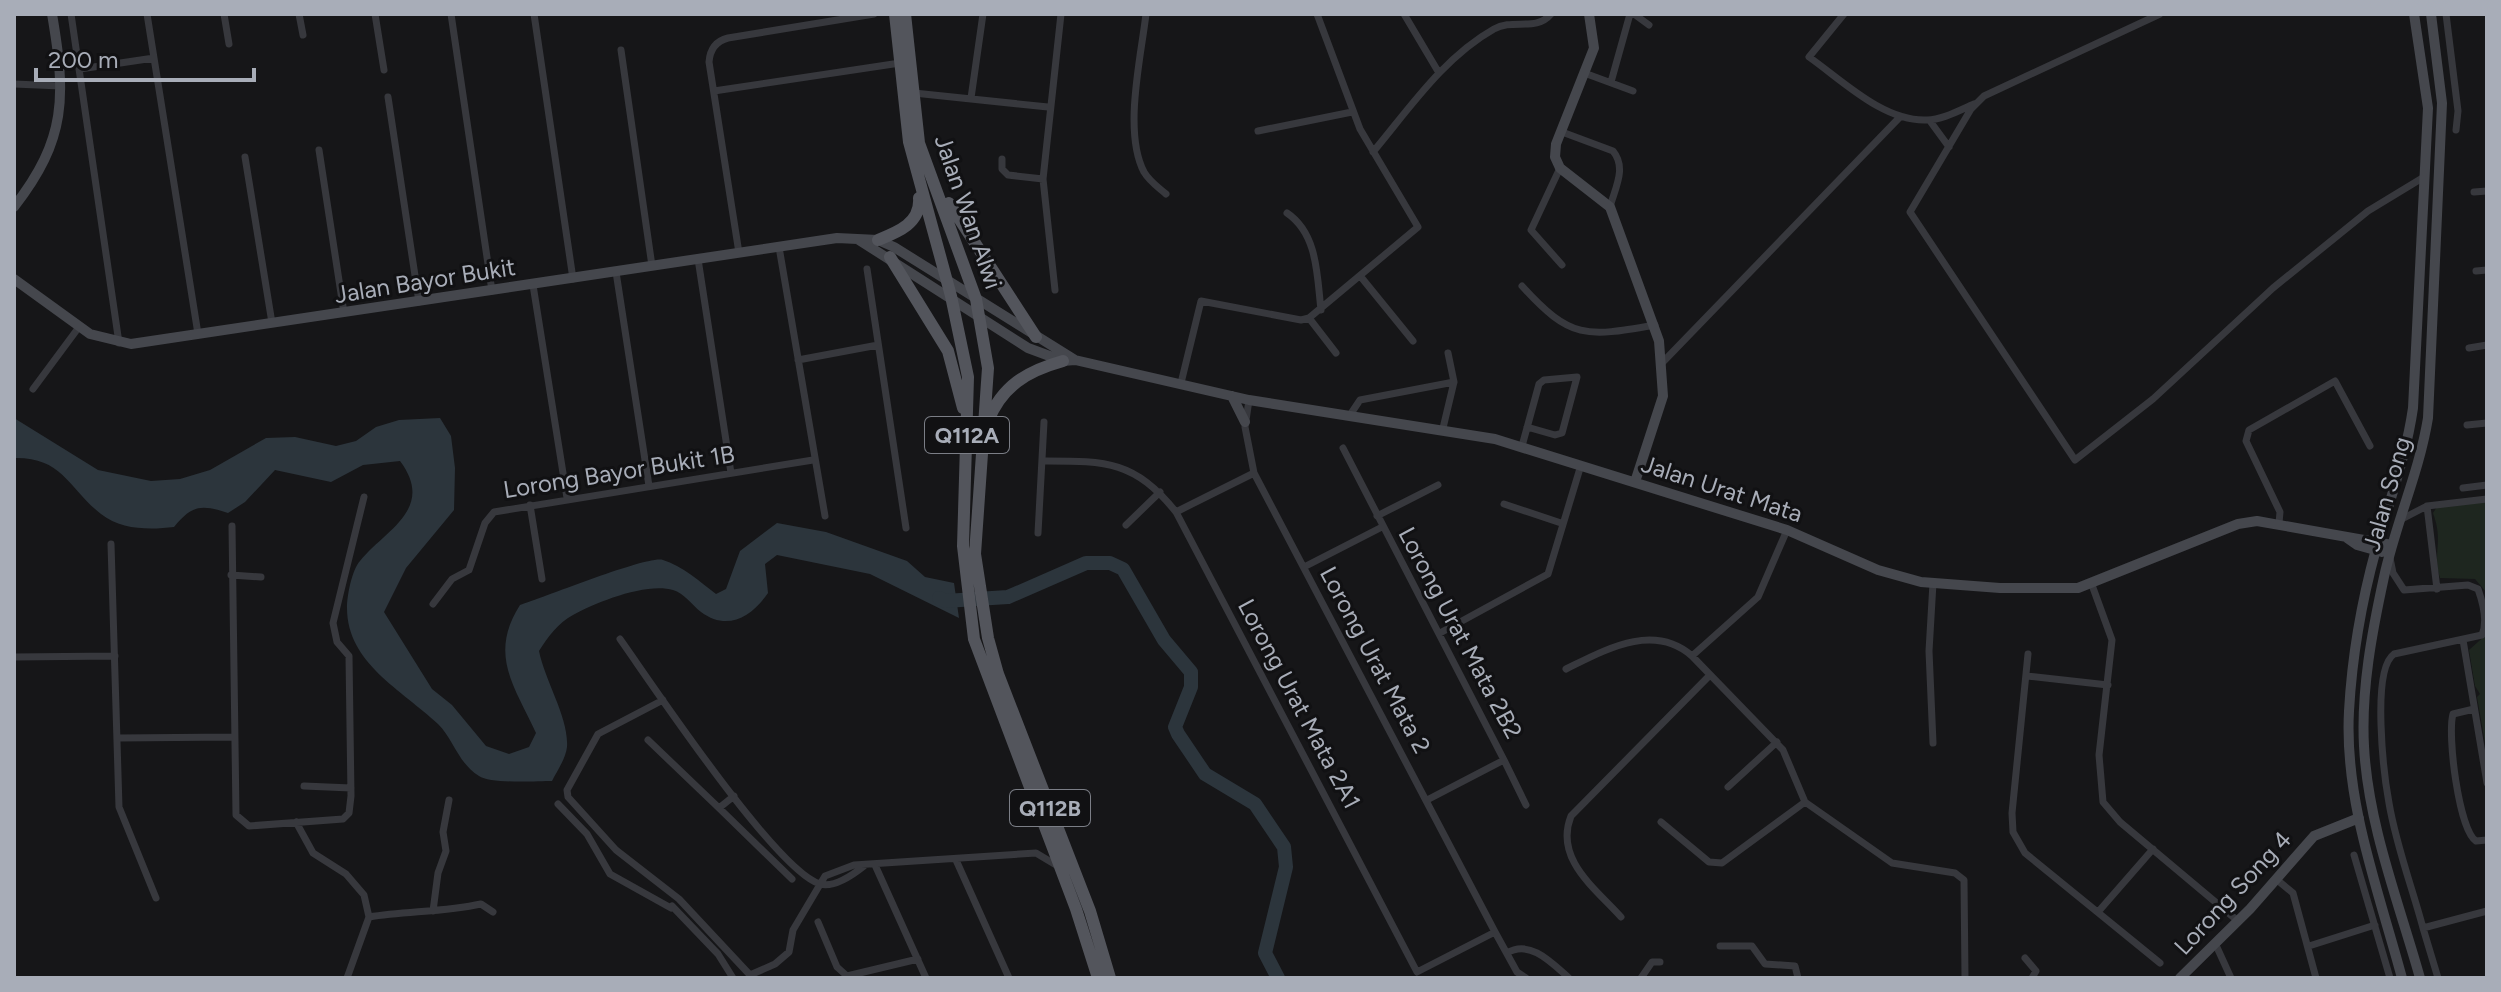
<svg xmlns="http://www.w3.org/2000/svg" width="2501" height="992" font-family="Figtree,sans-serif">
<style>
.green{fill:#1e261f}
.water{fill:#2c353c}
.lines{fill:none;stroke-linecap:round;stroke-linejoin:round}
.river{stroke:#2c353c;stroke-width:14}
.street{stroke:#37383d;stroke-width:7}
.secondary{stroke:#45474d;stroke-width:10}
.primary{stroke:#53555c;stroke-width:12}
.labels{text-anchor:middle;stroke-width:6;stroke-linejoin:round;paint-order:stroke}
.shield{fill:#111113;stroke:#7b7e86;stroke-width:2}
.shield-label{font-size:22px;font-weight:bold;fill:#a8adb8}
.street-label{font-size:24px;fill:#a8adb8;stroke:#111113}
</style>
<rect width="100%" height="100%" fill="#161618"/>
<path class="green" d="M 2487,502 L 2487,593 L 2475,579 L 2440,578 C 2432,552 2444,543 2433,513 L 2437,507 Z
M 2487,634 L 2487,754 L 2477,697 L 2480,694 L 2475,686 L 2469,650 Z"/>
<path class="water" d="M 14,418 L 98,470 L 151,481 L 180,479 L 210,470 L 266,438 L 295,437 L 336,446 L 356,441 L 376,427 L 399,420 L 440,418 L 451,436 L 455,468 L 454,510 L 406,568 L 384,612 L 432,689 L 452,705 L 486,746 L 509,754 L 529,747 L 536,733 C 515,687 488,655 520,605 C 543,598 648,555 663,560 C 683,566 700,582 716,594 L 726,589 L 740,551 L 777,523 L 826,532 L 907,561 L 925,577 L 954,583 L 959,618 L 870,574 L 777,555 L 765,564 L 768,593 C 752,616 728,632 701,612 C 692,605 684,593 673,590 C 647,582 596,602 573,615 C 558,623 548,637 539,651 C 545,681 569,718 567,747 C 566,758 557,771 552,781 C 536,781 490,784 479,776 C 458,763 454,740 438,724 C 402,690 347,663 347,608 C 347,595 352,570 360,561 C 385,530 436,509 400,461 L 363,465 L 331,482 L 275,470 L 245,502 L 228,513 C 201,504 192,505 174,527 C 150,530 121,530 101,514 C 68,488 63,457 14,458 Z"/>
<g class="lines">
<path class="river" d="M 939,598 L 945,601 L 1008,597 L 1086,563 L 1110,563 L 1123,569 L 1164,640 L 1191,672 L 1191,687 L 1175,727 L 1178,734 L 1205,774 L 1255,804 L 1284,847 L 1286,867 L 1265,953 L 1278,978"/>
<path class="street" d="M 71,14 L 119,343
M 147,14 L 198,334
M 224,14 L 229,44
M 299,14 L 303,35
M 375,14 L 384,70
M 451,14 L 492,291
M 534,14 L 573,279
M 1146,14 C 1141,57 1123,132 1144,172 C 1150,182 1158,187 1166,194
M 1404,14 L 1439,73
M 1634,14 L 1649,25
M 1844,14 L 1809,57 C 1843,81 1884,122 1927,120 C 1942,120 1960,110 1974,104
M 2160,14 L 1984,96 L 1971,109 L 1910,212 L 2075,460 L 2153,399 L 2273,288 L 2368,211 L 2424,177
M 2446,14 L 2458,111 L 2456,130
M 621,50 L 652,266
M 80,69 L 154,58
M 1587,74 L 1633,91
M 1611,82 L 1630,14
M 14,84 L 61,86
M 714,91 L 900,63
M 914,93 L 1048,107
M 388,97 L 419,302
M 971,98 L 983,14
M 1930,121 L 1949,147
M 1258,131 L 1352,112
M 1562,132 L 1613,151 C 1627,168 1615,188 1610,207
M 319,150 L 344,313
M 1373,152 C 1409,109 1444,57 1494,29 C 1513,18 1536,32 1551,14
M 245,157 L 272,323
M 1002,159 L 1002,169 L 1008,175 L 1043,179
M 1560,168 L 1531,230 L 1562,265
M 2474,192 L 2487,191
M 1287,213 C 1318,234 1317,276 1321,310
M 779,247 L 825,516
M 739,253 L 709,62 C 710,49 716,41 728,38 L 874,14
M 698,259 L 731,473
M 867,269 L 906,528
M 2476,271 L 2487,270
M 616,272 L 649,486
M 1361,277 L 1413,341
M 533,285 L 567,498
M 1522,286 C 1571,340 1586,337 1655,325
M 1055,290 L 1043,179 L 1061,14
M 1309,318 L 1336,353
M 2469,348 L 2487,345
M 798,360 L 878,345
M 1662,363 L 1899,118
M 1181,383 L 1201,301 L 1301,320 L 1309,318 L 1418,227 L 1360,129 L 1317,14
M 33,389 L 79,327
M 1249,400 L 1245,427 L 1254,473 L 1495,932 L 1517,972 L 1526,978
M 1350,415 L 1360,400 L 1454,382
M 2467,425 L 2487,423
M 1443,428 L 1454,382 L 1448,353
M 1522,446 L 1539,384 L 1544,380 L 1577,377 L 1562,433 L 1555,435 L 1527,427
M 1343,448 L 1504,760 L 1427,800
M 1042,461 C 1106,461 1134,460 1176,512 L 1417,972 L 1495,932
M 2463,488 L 2487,485
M 1504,504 L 1561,523
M 530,505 L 542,579
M 2427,506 L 2437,589
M 1176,512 L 1254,473
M 1377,516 L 1438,485
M 2400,520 L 2427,506 L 2487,499
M 2279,523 L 2280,512 L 2246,441 L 2249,430 L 2335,381 L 2370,446
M 1126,525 L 1160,492
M 232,526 L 236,815 L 249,826 L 343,819 L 349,813 L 351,796 L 349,656 L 337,642 L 333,623 L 364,497
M 1787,530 L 1758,597 L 1692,656 L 1783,750 L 1805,802 L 1892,863 L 1955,873 L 1964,880 L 1965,978
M 1038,533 L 1044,422
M 111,544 L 119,807 L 156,898
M 2390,558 L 2393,573 L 2404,590 L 2468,585 L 2478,589 C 2483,603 2488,621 2482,635 L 2394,654 C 2371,670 2384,776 2389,803 C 2396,845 2412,887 2423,928 L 2487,911
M 1304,567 L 1382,527
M 231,575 L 261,577
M 1933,583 L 1929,651 L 1933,743
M 2092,585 L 2112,640 L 2099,755 L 2103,802 L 2120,822 L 2238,921
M 433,604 L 452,579 L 469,570 L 485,523 L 494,512 L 813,460
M 1440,633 L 1548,574 L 1581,465
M 620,639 C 652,684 776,871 820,884 C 834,888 854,874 864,866
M 2463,640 L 2487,783
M 2028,654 L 2012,813 L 2013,832 L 2025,853 L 2160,963
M 14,657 L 115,656
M 1566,669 C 1605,650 1653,622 1692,656
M 2027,676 L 2108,685
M 663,700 L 598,734 L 567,790 L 568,797 L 616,850 L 679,899 L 750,975 L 775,964 L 789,952 L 793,930 L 825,876 L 854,865 L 1036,853 L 1056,865
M 2474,709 L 2453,714 C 2447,735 2459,830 2476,841 L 2487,840
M 119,738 L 233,737
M 648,740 L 719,808
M 1504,760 L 1526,805
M 304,786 L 351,788
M 1728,787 L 1777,742
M 734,796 L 719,808 L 792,879
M 558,804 L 587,834 L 610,874 L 671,908
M 296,822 L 313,853 L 346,874 L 364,895 L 369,917 L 347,978
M 1661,822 L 1709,862 L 1722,863 L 1805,802
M 2354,855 L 2390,978
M 956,860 L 1009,978
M 875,865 L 926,978
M 2276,879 L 2293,893 L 2316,978
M 672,906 L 718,954 L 733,978
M 433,911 L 438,873 L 446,851 L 443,832 L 449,800
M 2098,912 L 2153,849
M 369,917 C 407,911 444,912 481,904 L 493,912
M 1621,917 C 1595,888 1554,859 1571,816 L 1710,675
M 818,922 L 837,967 L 847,976 L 918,959
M 2423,928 L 2438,978
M 2215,943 L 2231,978
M 1720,946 L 1752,946 L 1765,964 L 1795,966 L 1798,978
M 2309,946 L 2375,925
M 1507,953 C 1530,939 1552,963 1569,978
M 2025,958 L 2036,971 L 2032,978
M 1641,978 L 1652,962 L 1660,962"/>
<path class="secondary" d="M 1589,14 L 1594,48 L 1556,144 L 1555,157 L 1560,168 L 1610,207 L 1659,341 L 1663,396 L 1635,482
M 14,207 C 67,139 66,96 52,14
M 859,240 L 1028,348 L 1063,361 L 1075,360 L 1249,400 L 1495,439 L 1787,530 L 1878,570 L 1921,582 L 2000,588 L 2078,588 L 2238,524 L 2257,521 L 2392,545
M 14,279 L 90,334 L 131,344 L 837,238 L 878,240 L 894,247 L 1075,360
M 1232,396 L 1245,422
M 2347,538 L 2357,545 L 2382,552
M 2180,978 L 2250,909 L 2314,836 L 2359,818
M 2402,978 C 2379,892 2344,801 2349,711 C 2352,657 2362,600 2376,549 C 2389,501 2406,457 2413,408 L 2428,108 L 2414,14
M 2420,978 C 2399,903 2368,825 2364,746 C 2361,690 2372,632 2384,577 C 2396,522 2419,473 2428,418 L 2442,103 L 2431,14"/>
<path class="primary" d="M 895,14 L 909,142 L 951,296 L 968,377 L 963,546 L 974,639 L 1076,909 L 1098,978
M 905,14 L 919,143 L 976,299 L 988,368 L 975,554 L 988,638 L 998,674 L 1090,911 L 1110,978
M 949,203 L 1036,337
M 878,240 C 898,232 921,223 919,198
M 890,257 L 948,351 L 963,408
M 988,421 C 1002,386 1027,371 1063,361"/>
</g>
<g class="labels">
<g class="shield">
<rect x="925" y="417" width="84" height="36" rx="6"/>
<rect x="1010" y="790" width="80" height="36" rx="6"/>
</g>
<g class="shield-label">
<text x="967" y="443">Q112A</text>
<text x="1050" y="816">Q112B</text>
</g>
<g class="street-label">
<text transform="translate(968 212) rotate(71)" y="8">Jalan Wan Alwi</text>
<text transform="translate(425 281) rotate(-9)" y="8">Jalan Bayor Bukit</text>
<text transform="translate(619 472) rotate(-9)" y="8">Lorong Bayor Bukit 1B</text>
<text transform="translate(1722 489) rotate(18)" y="8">Jalan Urat Mata</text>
<text transform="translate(2387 494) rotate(-74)" y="8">Jalan Song</text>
<text transform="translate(1460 633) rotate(62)" y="8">Lorong Urat Mata 2B2</text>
<text transform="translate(1375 660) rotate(62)" y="8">Lorong Urat Mata 2</text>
<text transform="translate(1299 704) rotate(62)" y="8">Lorong Urat Mata 2A1</text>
<text transform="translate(2233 893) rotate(-47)" y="8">Lorong Song 4</text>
</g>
</g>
<rect width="2501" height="992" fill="none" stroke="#a8adb8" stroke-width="32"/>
<path d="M36 68v12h218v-12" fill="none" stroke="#a8adb8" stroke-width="4"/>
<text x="48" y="68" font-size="24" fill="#a8adb8" stroke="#111113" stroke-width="6" paint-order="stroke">200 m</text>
</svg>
